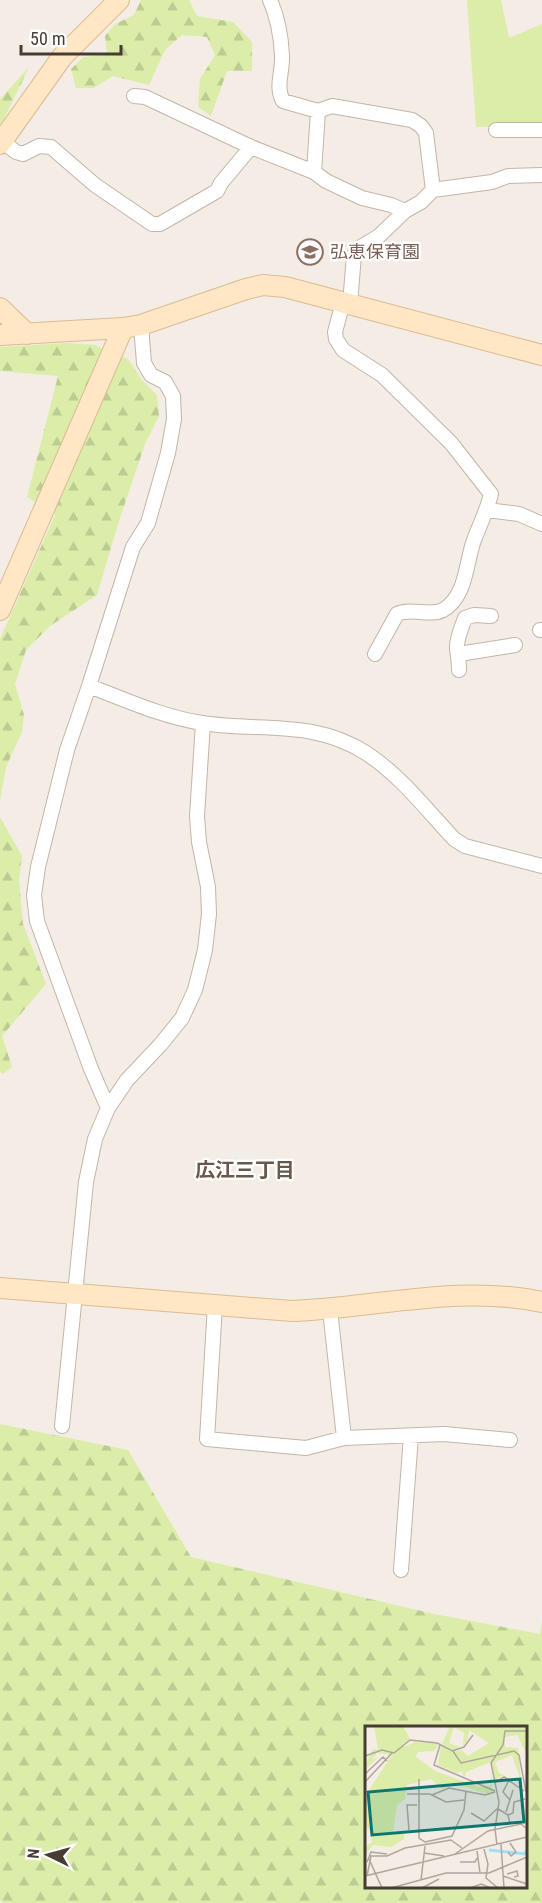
<svg xmlns="http://www.w3.org/2000/svg" width="542" height="1903" font-family="'Roboto Condensed','Noto Sans JP',sans-serif">
<style>
.green{fill:#dbeda9}
.forest{fill:url(#forest-firs);fill-rule:evenodd}
.lines{fill:none;stroke-linecap:round;stroke-linejoin:round}
.street-casing{stroke:#c3b5a9;stroke-width:16}
.secondary-casing{stroke:#dcbb92;stroke-width:22}
.street{stroke:#fff;stroke-width:14}
.secondary{stroke:#ffe6c4;stroke-width:20}
.labels{text-anchor:middle;stroke-width:4.5;stroke-linejoin:round;paint-order:stroke}
.education-label{font-size:18px;fill:#785e54;stroke:#fff;text-anchor:start}
.neighbourhood-label{font-size:20px;font-weight:bold;fill:#6b584a;stroke:#fff}
.inset-river{fill:none;stroke:#9be2f7;stroke-width:3}
.inset-road{fill:none;stroke:#afa69e;stroke-width:1.5}
.view{fill:#0f766e;fill-opacity:0.15;stroke:#0f766e;stroke-width:3}
.inset-edge{fill:none;stroke:#473c34;stroke-width:3}
</style>
<defs>
<pattern id="forest-firs" width="22" height="20" patternUnits="userSpaceOnUse" patternTransform="scale(1.5)"><rect width="22" height="20" fill="#dbeda9"/><path d="M5 1l3.5 6h-7zM16 11l3.5 6h-7z" fill="#bdcc92"/></pattern>
</defs>
<rect width="100%" height="100%" fill="#f4ede5"/>
<path class="green" d="M 467,0 L 501,0 L 509,38 L 542,24 L 542,126 L 476,127 Z"/>
<path class="forest" d="M 141,0 L 189,0 L 197,16 L 233,22 L 252,42 L 252,71 L 227,71 L 211,116 L 198,107 L 200,79 L 215,55 L 207,37 L 182,35 L 165,50 L 149,85 L 113,76 L 94,88 L 76,88 L 71,69 L 83,57 L 107,55 L 105,36 L 115,24 L 134,15 Z
M 29,67 L 3,121 L 0,125 L 0,99 Z
M 68,343 L 95,345 L 128,359 L 142,380 L 157,395 L 159,416 L 145,444 L 119,521 L 97,595 L 50,626 L 26,650 L 15,684 L 24,715 L 22,732 L 6,767 L 0,801 L 0,639 L 55,515 L 27,497 L 58,376 L 0,371 L 0,347 Z
M 0,817 L 22,856 L 19,880 L 23,924 L 46,984 L 2,1036 L 12,1067 L 3,1074 L 0,1072 Z
M 0,1424 L 128,1450 L 191,1557 L 434,1614 L 540,1634 L 542,1620 L 542,1903 L 3,1903 L 0,1900 ZM 366,1728 L 526,1728 L 526,1886 L 366,1886 Z"/>
<g class="lines">
<g class="street-casing">
<path id="street" d="M 270,0 C 278,18 281,36 282,55 C 283,72 275,86 283,101 L 318,111 L 332,106 L 412,120 L 421,126 L 426,133 L 433,190
M 134,96 L 145,97 L 251,147 L 314,172 L 326,181 L 362,198 L 391,205 L 405,211
M 496,130 L 542,130
M 2,141 L 16,152 L 23,154 L 39,146 L 51,147 L 95,185 L 152,224 L 160,224 L 217,191 L 221,183 L 251,147
M 314,172 L 318,111
M 343,302 L 335,332 L 336,339 L 343,350 L 382,375 L 451,443 L 491,494 C 487,511 479,526 473,543 C 466,564 466,597 443,610 C 429,617 411,607 397,614 L 375,654
M 350,304 L 354,255 L 359,248 L 379,236 L 405,211 L 421,202 L 433,190 L 492,182 L 508,176 L 542,175
M 487,510 L 519,514 L 542,524
M 540,630 L 542,630
M 459,654 L 515,645
M 459,670 C 459,662 458,656 457,649 C 456,639 462,627 465,618 L 474,615 L 491,616
M 89,686 C 126,700 163,717 202,723 C 260,732 313,719 366,753 C 400,775 427,810 454,839 L 465,846 L 542,866
M 108,1108 L 91,1069 L 37,921 L 34,895 L 38,867 L 67,750 L 89,686 L 133,547 L 148,523 L 168,453 L 174,419 L 173,396 L 165,382 L 151,375 L 144,363 L 141,325
M 215,1305 L 207,1439 L 306,1448 L 344,1438 L 444,1434 L 510,1440
M 330,1310 L 344,1438
M 62,1426 L 86,1182 L 95,1139 L 108,1108 L 127,1080 L 161,1044 L 182,1018 L 195,990 L 205,950 L 209,914 L 208,887 L 199,842 L 197,816 L 203,723
M 401,1570 L 411,1436"/>
</g>
<g class="secondary-casing">
<path id="secondary" d="M 0,144 L 62,57 L 119,0
M 0,308 L 27,334
M 0,335 L 123,328 L 141,325 L 246,289 L 263,285 L 285,287 L 542,355
M 0,610 L 123,328
M 0,1288 L 292,1311 C 376,1308 458,1284 542,1302"/>
</g>
<use href="#street" class="street"/>
<use href="#secondary" class="secondary"/>
</g>
<defs>
<g id="school-ring" transform="scale(1.35)"><circle r="9.5" fill="#fff" stroke="#8d6e63" stroke-width="1.5"/><path d="M0-5L7-2L0 1L-7-2ZM-4 1L0 2.5L4 1V4Q0 6-4 4Z" fill="#8d6e63"/></g>
</defs>
<g fill-rule="evenodd">
<use href="#school-ring" x="310" y="252"/>
</g>
<g class="labels">
<g class="education-label">
<text x="330" y="258">弘恵保育園</text>
</g>
<g class="neighbourhood-label">
<text x="245" y="1177">広江三丁目</text>
</g>
</g>
<g transform="translate(365 1726)">
<rect width="162" height="162" fill="#f4ede5"/>
<path d="M 9,0 L 38,0 L 45,13 L 38,18 L 39,21 L 50,16 L 70,17 L 73,20 L 69,25 L 53,26 L 51,31 L 70,45 L 114,61 L 125,60 L 126,43 L 127,65 L 123,68 L 90,58 L 77,63 L 66,53 L 42,59 L 40,73 L 32,79 L 28,107 L 39,107 L 39,113 L 26,121 L 8,119 L 0,129 L 1,120 L 7,116 L 5,104 L 0,106 L 5,102 L 0,103 L 0,70 L 27,29 L 12,27 L 7,34 L 14,31 L 0,43 L 2,34 L 8,23 L 13,24 ZM 85,0 L 162,0 L 162,29 L 152,9 L 140,11 L 140,21 L 153,22 L 156,55 L 147,29 L 130,36 L 134,47 L 150,55 L 137,50 L 130,54 L 126,36 L 101,46 L 99,53 L 97,45 L 92,47 L 73,39 L 76,20 L 92,25 L 97,24 L 103,30 L 124,17 L 104,4 L 103,13 L 98,20 L 99,7 L 89,1 L 84,17 L 95,21 L 89,24 L 77,18 Z" fill="#dbeda9"/>
<path class="inset-river" d="M 124,124 L 160,128 L 162,124"/>
<path class="inset-road" d="M 75,19 L 69,39 L 130,65M 87,25 L 99,21 L 108,9M 0,30 L 17,24 L 29,27 L 45,14 L 72,17 L 88,25 L 96,37 L 149,25 L 154,29 L 161,66M 0,48 L 18,31 L 22,35M 54,53 L 54,112 L 60,116M 144,54 L 138,66 L 145,74M 0,56 L 27,27M 129,57 L 139,51 L 159,65M 42,68 L 65,68 L 81,76 L 99,74M 67,69 L 84,62 L 120,69 L 130,66M 133,83 L 143,89 L 145,98M 141,86 L 148,64M 106,87 L 119,95 L 133,82M 143,89 L 148,87 L 149,76 L 160,73M 44,104 L 42,79 L 52,79M 60,116 L 87,110 L 99,84 L 101,65M 136,118 L 139,162M 132,119 L 130,103 L 134,76 L 126,37 L 138,19 L 140,5 L 162,5M 119,123 L 123,138 L 121,152 L 133,162M 112,125 L 115,147M 143,126 L 146,130 L 151,126 L 145,117M 59,127 L 79,130M 90,128 L 123,105 L 156,98 L 162,103M 4,133 L 17,162M 2,136 L 6,126 L 22,128M 95,136 L 110,136 L 112,132M 142,148 L 152,145 L 153,150 L 149,151M 0,150 L 162,111M 2,150 L 6,130 L 22,130 L 40,122 L 86,114 L 97,122M 138,150 L 162,158M 56,154 L 60,120M 26,162 L 81,147 L 124,147 L 162,131M 57,162 L 74,153M 105,162 L 116,158 L 126,162"/>
<path class="view" d="M 155,53 L 159,96 L 7,109 L 3,66 Z"/>
<rect width="162" height="162" class="inset-edge"/>
</g>
<g transform="translate(48 1855) rotate(275)" stroke="#ffffff" stroke-width="4.5" paint-order="stroke">
<path d="M0-4.5L10 22L0 15L-10 22Z" fill="#473c34"/>
<text y="-9" font-size="16" font-weight="bold" text-anchor="middle" fill="#473c34">N</text>
</g>
<path d="M21 45v9h100v-9" fill="none" stroke="#473c34" stroke-width="3"/>
<text x="30" y="45" font-size="18" fill="#473c34" stroke="#ffffff" stroke-width="4.5" paint-order="stroke">50 m</text>
</svg>
